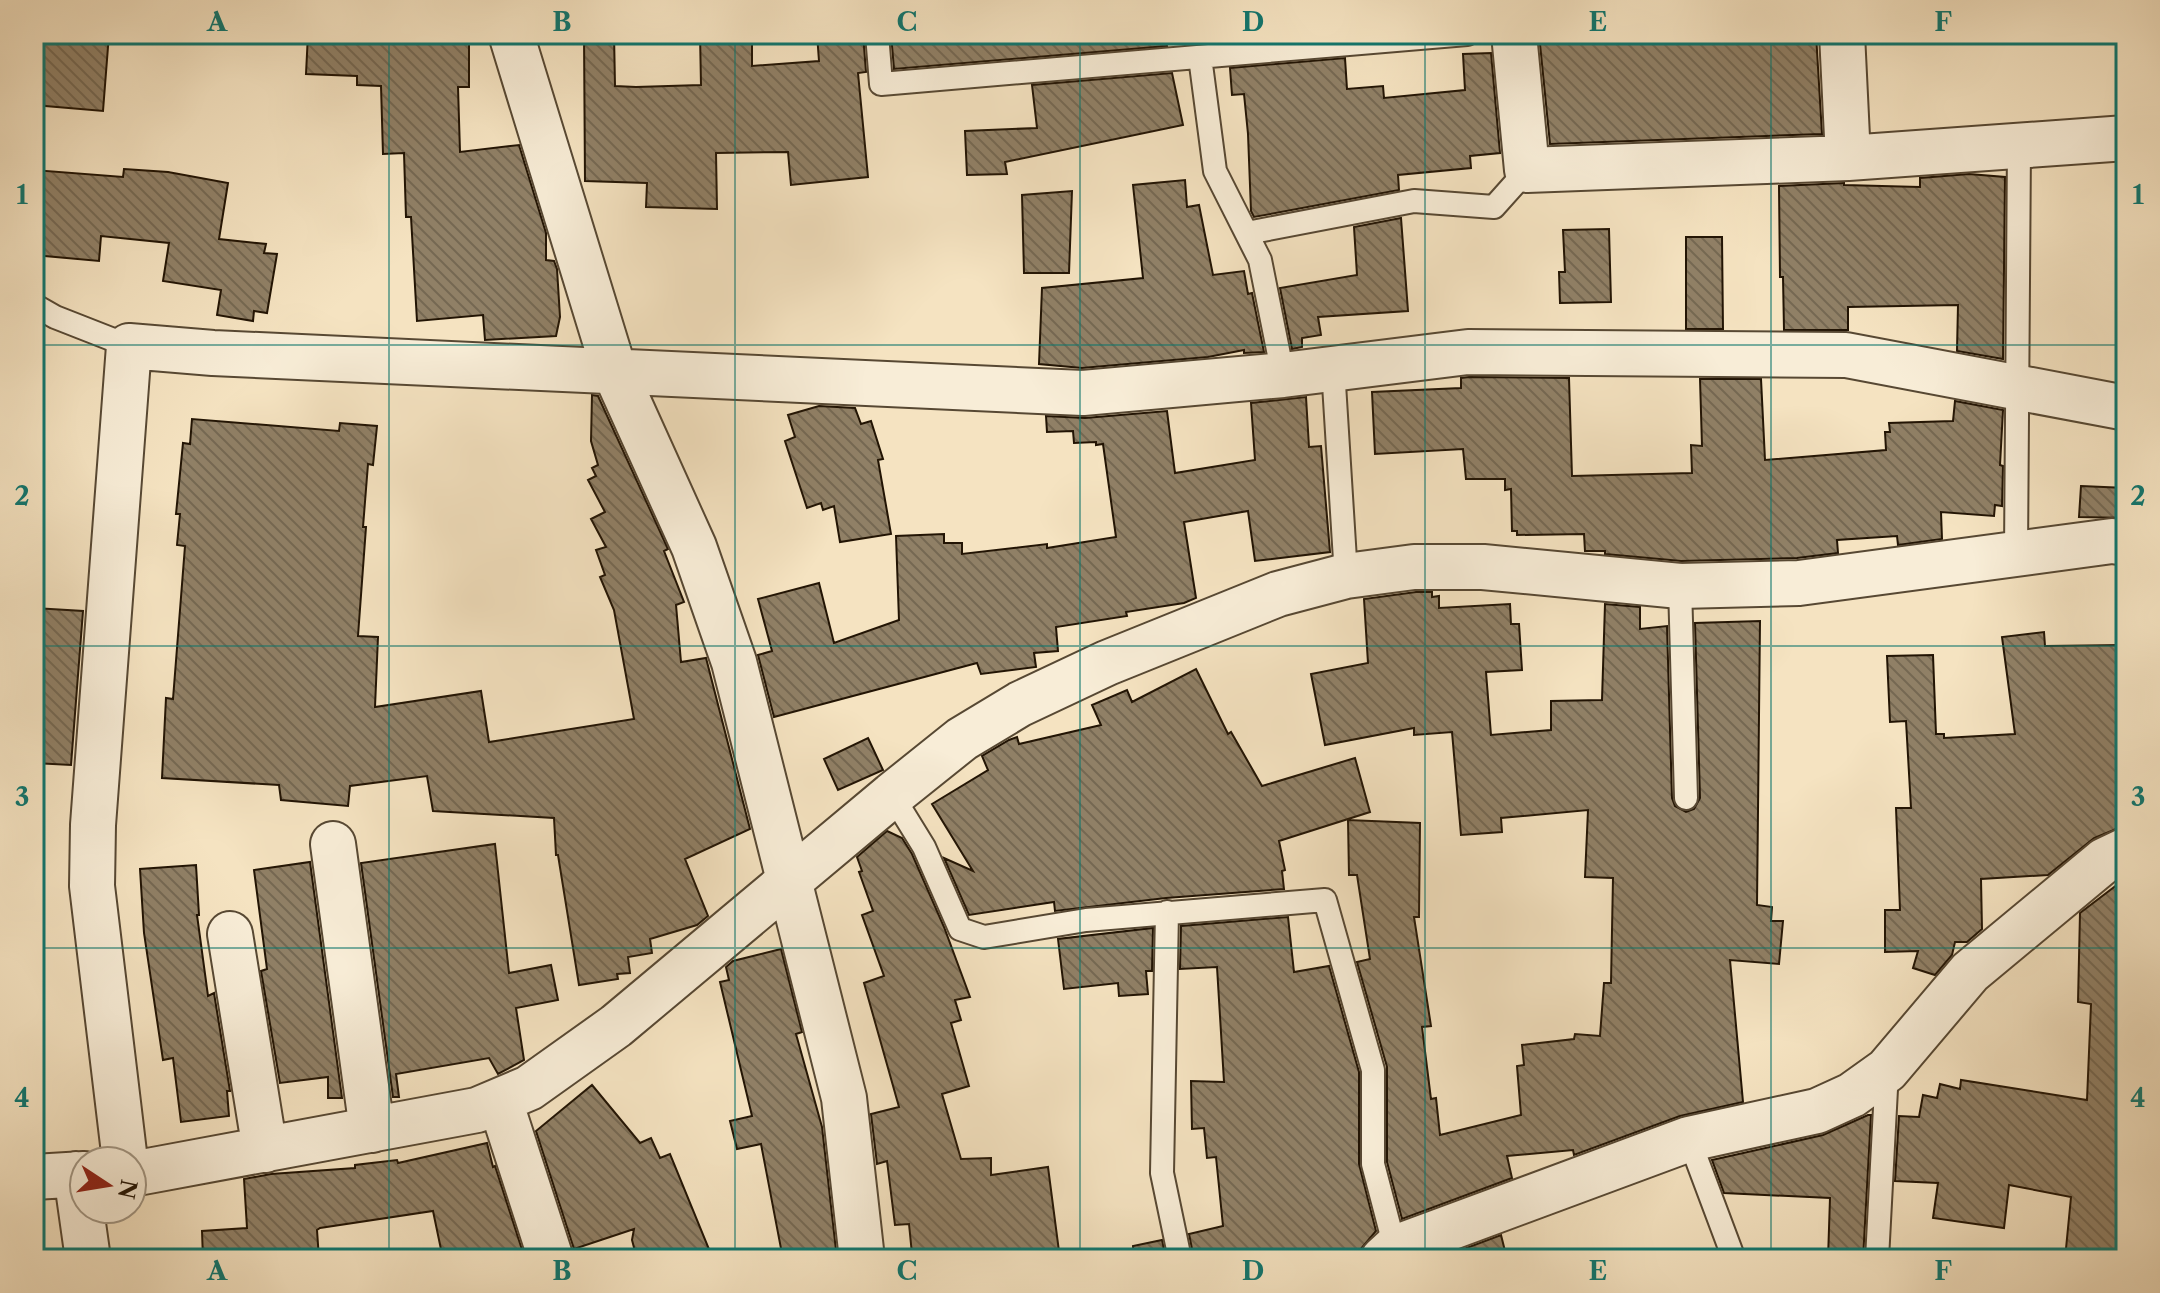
<svg xmlns="http://www.w3.org/2000/svg" width="2160" height="1293" font-family="'Libre Caslon Text',serif">
<style>
.building{fill:url(#building-back-hatch);stroke:#221404;stroke-width:2}
.lines{fill:none;stroke-linecap:round;stroke-linejoin:round}
.lane-casing{stroke:#574833;stroke-width:26}
.street-casing{stroke:#574833;stroke-width:48}
.lane{stroke:#f8edd7;stroke-width:22}
.street{stroke:#f8edd7;stroke-width:44}
.grid{fill:none;stroke:#0f766e;stroke-width:2;stroke-opacity:0.55}
.neatline{fill:none;stroke:#0f766e;stroke-width:3}
.grid-label{font-size:26px;text-anchor:middle;font-weight:bold;fill:#0f766e}
</style>
<defs>
<pattern id="building-back-hatch" width="6" height="6" patternUnits="userSpaceOnUse" patternTransform="scale(2)"><rect width="6" height="6" fill="#908066"/><path d="M-1 5l2 2M0 0l6 6M5-1l2 2" fill="none" stroke="#756852"/></pattern>
</defs>
<rect width="100%" height="100%" fill="#f5e3c1"/>
<filter id="stains"><feTurbulence type="fractalNoise" baseFrequency=".0025" numOctaves="4"/><feColorMatrix values="0 0 0 0 .2 0 0 0 0 .09 0 0 0 0 .02 0 0 0 .5 -.17"/></filter>
<radialGradient id="worn" r=".72"><stop offset=".6" stop-color="#630" stop-opacity="0"/><stop offset="1" stop-color="#630" stop-opacity=".3"/></radialGradient>
<path class="building" d="M 38,34 L 109,34 L 103,111 L 34,105 L 34,38 L 38,39 Z
M 308,34 L 368,34 L 367,37 L 469,37 L 469,87 L 458,87 L 460,152 L 519,145 L 546,233 L 546,260 L 554,261 L 557,269 L 560,317 L 556,336 L 485,340 L 483,315 L 417,321 L 411,217 L 406,217 L 404,153 L 383,154 L 381,86 L 357,85 L 357,76 L 306,74 Z
M 584,34 L 614,34 L 615,86 L 636,87 L 701,85 L 700,34 L 752,34 L 752,66 L 819,61 L 817,34 L 863,34 L 866,72 L 858,73 L 868,177 L 791,185 L 788,152 L 716,153 L 717,209 L 646,207 L 647,183 L 585,181 Z
M 891,34 L 1164,34 L 1167,46 L 894,69 Z
M 1227,34 L 1302,34 L 1228,40 Z
M 1539,34 L 1816,34 L 1822,134 L 1550,144 Z
M 1491,53 L 1500,153 L 1470,156 L 1471,168 L 1398,175 L 1399,190 L 1254,217 L 1251,211 L 1248,134 L 1244,94 L 1232,95 L 1230,68 L 1345,58 L 1347,89 L 1383,86 L 1384,98 L 1465,90 L 1463,54 Z
M 1172,73 L 1183,125 L 1005,162 L 1007,174 L 967,175 L 965,131 L 1037,128 L 1032,85 Z
M 124,169 L 168,172 L 228,183 L 219,239 L 266,244 L 264,253 L 277,254 L 267,313 L 254,311 L 253,321 L 217,315 L 221,290 L 163,281 L 169,243 L 101,236 L 99,261 L 34,255 L 34,170 L 123,177 Z
M 1969,174 L 2005,177 L 2003,359 L 1957,351 L 1958,305 L 1848,307 L 1848,330 L 1784,330 L 1783,277 L 1780,277 L 1779,186 L 1844,183 L 1844,185 L 1920,187 L 1920,178 Z
M 1185,180 L 1187,207 L 1199,205 L 1213,275 L 1244,271 L 1248,294 L 1252,293 L 1264,352 L 1244,353 L 1244,350 L 1208,357 L 1082,368 L 1039,364 L 1042,288 L 1143,278 L 1133,185 Z
M 1072,191 L 1069,273 L 1024,273 L 1022,195 Z
M 1401,218 L 1408,311 L 1318,317 L 1321,335 L 1302,338 L 1302,347 L 1292,349 L 1280,288 L 1357,275 L 1354,227 Z
M 1609,229 L 1611,302 L 1560,303 L 1559,272 L 1565,272 L 1563,230 Z
M 1686,237 L 1722,237 L 1723,329 L 1686,329 Z
M 1469,377 L 1569,378 L 1572,476 L 1692,473 L 1691,445 L 1702,446 L 1700,379 L 1761,379 L 1765,460 L 1886,450 L 1885,432 L 1890,432 L 1889,423 L 1953,421 L 1955,401 L 2003,410 L 2000,465 L 2003,466 L 2002,506 L 1995,505 L 1994,516 L 1941,512 L 1942,539 L 1898,545 L 1897,536 L 1837,540 L 1838,553 L 1797,558 L 1681,561 L 1605,554 L 1605,551 L 1585,551 L 1584,534 L 1517,535 L 1517,531 L 1512,531 L 1511,489 L 1505,490 L 1505,479 L 1466,479 L 1463,449 L 1375,454 L 1372,392 L 1461,388 L 1461,378 Z
M 592,395 L 598,396 L 668,549 L 664,551 L 684,602 L 676,605 L 681,662 L 706,658 L 750,829 L 685,859 L 708,916 L 697,925 L 650,939 L 652,953 L 628,957 L 630,973 L 617,974 L 618,979 L 579,985 L 558,855 L 556,855 L 554,818 L 433,811 L 427,776 L 350,786 L 348,806 L 281,800 L 279,785 L 162,778 L 166,698 L 173,699 L 185,546 L 177,545 L 180,514 L 176,514 L 183,443 L 190,444 L 192,419 L 339,431 L 340,423 L 377,426 L 373,465 L 368,464 L 363,527 L 366,527 L 358,636 L 378,637 L 375,707 L 481,691 L 489,742 L 634,719 L 614,610 L 600,577 L 605,575 L 596,550 L 606,547 L 591,519 L 605,512 L 588,480 L 596,476 L 592,468 L 598,465 L 591,441 Z
M 1306,397 L 1309,447 L 1321,446 L 1330,552 L 1255,561 L 1248,511 L 1184,522 L 1196,598 L 1184,603 L 1126,612 L 1127,616 L 1056,627 L 1058,651 L 1034,653 L 1036,667 L 981,674 L 977,663 L 774,717 L 758,655 L 772,651 L 758,599 L 819,583 L 834,643 L 899,620 L 896,536 L 944,534 L 944,543 L 962,543 L 962,554 L 1047,544 L 1047,548 L 1116,537 L 1103,444 L 1096,445 L 1096,442 L 1074,443 L 1073,431 L 1047,432 L 1046,416 L 1085,418 L 1167,411 L 1175,473 L 1255,460 L 1251,403 Z
M 819,406 L 855,408 L 861,424 L 871,421 L 883,459 L 878,460 L 891,534 L 840,542 L 834,506 L 823,510 L 821,503 L 807,508 L 785,441 L 795,437 L 788,415 Z
M 2081,486 L 2126,488 L 2126,518 L 2079,517 Z
M 1416,592 L 1432,592 L 1432,597 L 1439,596 L 1439,608 L 1510,604 L 1511,624 L 1519,624 L 1522,670 L 1486,672 L 1491,735 L 1551,730 L 1551,701 L 1602,700 L 1605,604 L 1640,607 L 1640,629 L 1667,626 L 1672,798 L 1675,806 L 1686,812 L 1694,809 L 1700,798 L 1695,623 L 1760,621 L 1757,905 L 1772,907 L 1771,921 L 1783,921 L 1779,964 L 1730,960 L 1743,1102 L 1680,1116 L 1574,1155 L 1573,1150 L 1507,1156 L 1512,1178 L 1402,1219 L 1387,1162 L 1387,1067 L 1357,962 L 1370,959 L 1357,875 L 1349,875 L 1348,820 L 1420,823 L 1419,917 L 1414,917 L 1431,1026 L 1422,1027 L 1431,1099 L 1436,1098 L 1440,1135 L 1521,1115 L 1517,1066 L 1524,1065 L 1522,1045 L 1574,1039 L 1575,1034 L 1600,1036 L 1604,983 L 1611,983 L 1613,878 L 1585,877 L 1588,810 L 1501,818 L 1502,832 L 1461,835 L 1452,732 L 1414,735 L 1414,728 L 1325,745 L 1311,674 L 1368,663 L 1364,599 Z
M 34,608 L 83,611 L 71,765 L 34,763 Z
M 2044,632 L 2045,646 L 2123,645 L 2123,664 L 2126,663 L 2126,825 L 2094,838 L 2048,875 L 1981,879 L 1982,929 L 1967,942 L 1955,942 L 1952,955 L 1935,975 L 1913,968 L 1918,951 L 1885,952 L 1885,910 L 1900,910 L 1896,808 L 1911,808 L 1906,721 L 1890,722 L 1887,656 L 1933,655 L 1936,734 L 1944,734 L 1944,738 L 2015,734 L 2002,637 Z
M 1196,669 L 1228,734 L 1231,732 L 1262,786 L 1355,758 L 1370,812 L 1279,841 L 1285,870 L 1282,871 L 1284,889 L 1166,898 L 1055,911 L 1054,902 L 969,915 L 944,858 L 973,871 L 932,804 L 988,770 L 982,756 L 1009,740 L 1017,737 L 1019,744 L 1101,725 L 1092,705 L 1127,690 L 1132,702 Z
M 868,738 L 883,770 L 838,790 L 824,759 Z
M 887,831 L 902,838 L 912,854 L 944,927 L 970,997 L 955,1000 L 961,1020 L 951,1023 L 969,1086 L 942,1094 L 961,1159 L 991,1158 L 991,1175 L 1048,1167 L 1060,1259 L 918,1259 L 917,1254 L 912,1254 L 909,1224 L 895,1225 L 887,1161 L 877,1164 L 871,1114 L 899,1107 L 864,983 L 884,976 L 862,915 L 873,911 L 859,872 L 862,871 L 857,857 Z
M 495,844 L 509,973 L 551,965 L 558,1000 L 516,1008 L 524,1060 L 498,1074 L 489,1058 L 396,1074 L 399,1097 L 393,1097 L 361,863 Z
M 310,862 L 342,1098 L 328,1098 L 328,1077 L 280,1083 L 261,971 L 267,969 L 254,870 Z
M 196,865 L 199,915 L 197,915 L 208,996 L 214,993 L 230,1091 L 227,1091 L 229,1116 L 181,1122 L 173,1058 L 163,1060 L 144,933 L 140,869 Z
M 2126,878 L 2126,1191 L 2118,1259 L 2065,1259 L 2071,1197 L 2009,1185 L 2004,1228 L 1933,1218 L 1938,1183 L 1895,1181 L 1899,1116 L 1919,1117 L 1923,1095 L 1937,1098 L 1940,1084 L 1960,1089 L 1961,1080 L 2087,1100 L 2091,1004 L 2078,1002 L 2080,913 Z
M 1288,917 L 1294,972 L 1329,966 L 1359,1072 L 1359,1164 L 1376,1231 L 1359,1251 L 1359,1259 L 1194,1259 L 1189,1234 L 1223,1226 L 1216,1157 L 1207,1158 L 1204,1128 L 1192,1129 L 1191,1081 L 1224,1082 L 1217,967 L 1180,969 L 1181,926 Z
M 1153,928 L 1152,971 L 1146,971 L 1148,994 L 1119,996 L 1118,983 L 1064,989 L 1058,939 Z
M 781,949 L 802,1032 L 796,1034 L 822,1127 L 837,1259 L 783,1259 L 761,1144 L 737,1149 L 730,1121 L 752,1116 L 720,982 L 729,980 L 726,967 L 733,961 Z
M 592,1085 L 640,1143 L 651,1138 L 660,1158 L 670,1154 L 713,1259 L 637,1259 L 632,1240 L 634,1229 L 574,1249 L 536,1131 Z
M 1868,1115 L 1871,1115 L 1863,1259 L 1828,1259 L 1830,1198 L 1724,1193 L 1712,1160 L 1823,1135 Z
M 487,1143 L 493,1167 L 495,1166 L 525,1259 L 443,1259 L 433,1211 L 320,1228 L 317,1230 L 319,1259 L 203,1259 L 202,1231 L 247,1228 L 244,1179 L 271,1174 L 355,1168 L 355,1165 L 397,1160 L 398,1163 Z
M 1501,1235 L 1507,1259 L 1437,1259 Z
M 1162,1240 L 1166,1259 L 1134,1259 L 1133,1246 Z"/>
<g class="lines">
<g class="lane-casing">
<path id="lane" d="M 877,34 L 881,84 L 1467,34
M 1200,57 L 1215,171 L 1260,260 L 1283,375
M 1247,233 L 1414,201 L 1494,207 L 1527,170
M 34,305 L 55,317 L 129,346
M 1333,368 L 1346,576
M 2016,553 L 2019,145
M 1680,586 L 1686,798
M 892,795 L 924,847 L 960,929 L 984,937 L 1086,920 L 1325,900 L 1373,1070 L 1373,1164 L 1395,1248
M 1167,912 L 1162,1173 L 1180,1259
M 1689,1139 L 1734,1259
M 1877,1259 L 1887,1070"/>
</g>
<g class="street-casing">
<path id="street" d="M 511,34 L 614,370 L 694,547 L 734,662 L 844,1098 L 862,1259
M 1514,34 L 1527,170 L 1848,158 L 2126,138
M 1842,34 L 1848,158
M 333,844 L 372,1130
M 230,934 L 265,1150
M 500,1101 L 551,1259
M 125,1161 L 92,886 L 93,825 L 129,346 L 213,353 L 1083,393 L 1283,375 L 1468,352 L 1846,355 L 2126,408
M 76,1174 L 88,1259
M 132,1174 L 477,1110 L 529,1088 L 616,1026 L 892,795 L 962,739 L 1020,704 L 1107,663 L 1278,594 L 1346,576 L 1414,567 L 1483,567 L 1680,586 L 1799,583 L 2112,541 L 2126,543
M 34,1177 L 84,1174
M 1383,1259 L 1395,1248 L 1689,1139 L 1817,1111 L 1852,1095 L 1887,1070 L 1970,972 L 2105,860 L 2126,850"/>
</g>
<use href="#lane" class="lane"/>
<use href="#street" class="street"/>
</g>
<path class="grid" d="M 389,34 L 389,1259M 735,34 L 735,1259M 1080,34 L 1080,1259M 1425,34 L 1425,1259M 1771,34 L 1771,1259M 34,345 L 2126,345M 34,646 L 2126,646M 34,948 L 2126,948"/>
<rect width="2160" height="1293" fill="none" stroke="#f5e3c1" stroke-width="88"/>
<g transform="translate(108 1185) rotate(102)"><circle r="38" fill="#f8edd7" stroke="#a29683" stroke-width="2"/>
<path d="M0-6L14 30L0 20L-14 30Z" fill="#8f2418"/>
<text y="-12" font-size="22" font-weight="bold" text-anchor="middle" fill="#221404">N</text>
</g>
<rect x="44" y="44" width="2072" height="1205" class="neatline"/>
<g class="grid-label">
<text x="217" y="31">A</text>
<text x="562" y="31">B</text>
<text x="907" y="31">C</text>
<text x="1253" y="31">D</text>
<text x="1598" y="31">E</text>
<text x="1943" y="31">F</text>
<text x="22" y="204">1</text>
<text x="2138" y="204">1</text>
<text x="22" y="505">2</text>
<text x="2138" y="505">2</text>
<text x="22" y="806">3</text>
<text x="2138" y="806">3</text>
<text x="22" y="1107">4</text>
<text x="2138" y="1107">4</text>
<text x="217" y="1280">A</text>
<text x="562" y="1280">B</text>
<text x="907" y="1280">C</text>
<text x="1253" y="1280">D</text>
<text x="1598" y="1280">E</text>
<text x="1943" y="1280">F</text>
</g>
<rect width="100%" height="100%" filter="url(#stains)"/>
<rect width="100%" height="100%" fill="url(#worn)"/>
</svg>
